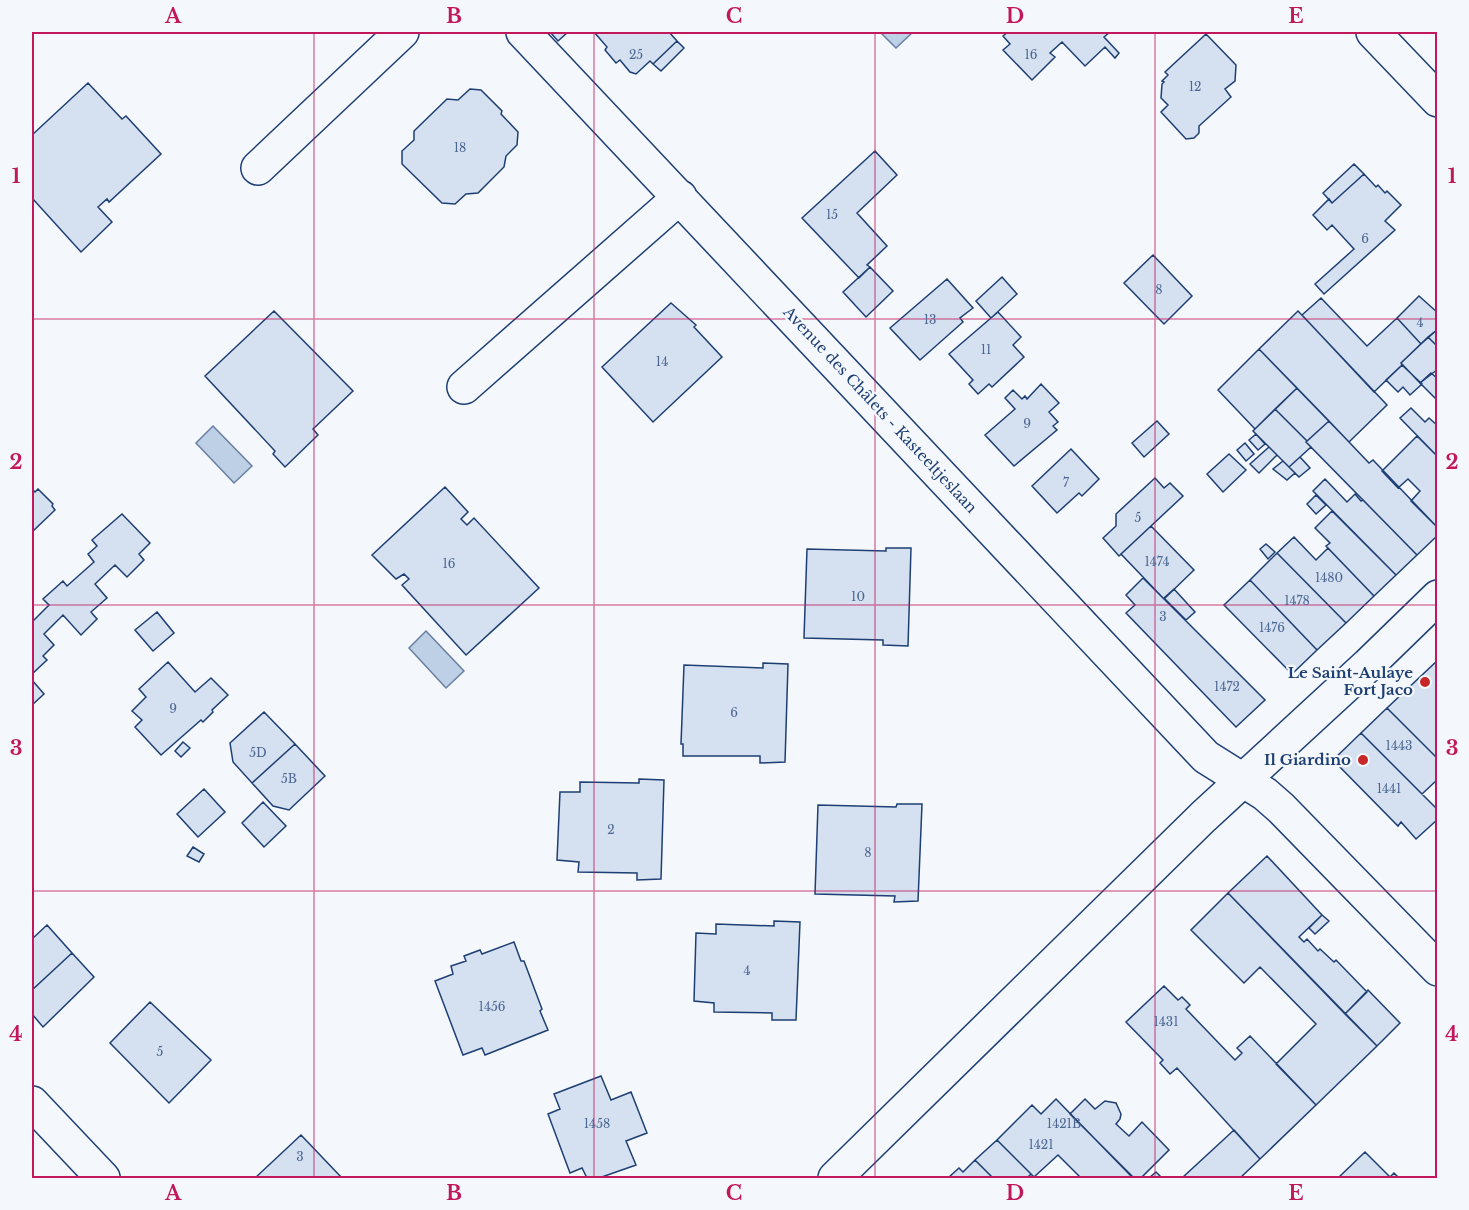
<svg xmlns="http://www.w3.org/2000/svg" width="1469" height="1210" font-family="'Libre Baskerville',serif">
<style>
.water{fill:#bed0e5;stroke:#687fa3;stroke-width:1.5}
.building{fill:#d5e0f0;stroke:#1d3f73;stroke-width:1.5}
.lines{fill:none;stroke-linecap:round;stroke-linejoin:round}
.minor-casing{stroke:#1d3f73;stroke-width:36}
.major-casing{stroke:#1d3f73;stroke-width:36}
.minor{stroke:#f4f7fb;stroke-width:33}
.major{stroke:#f4f7fb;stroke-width:33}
.grid{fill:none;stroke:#c2185b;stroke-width:1.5;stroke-opacity:0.55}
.poi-dot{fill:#c62828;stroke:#f4f7fb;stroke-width:2}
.labels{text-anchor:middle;stroke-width:4.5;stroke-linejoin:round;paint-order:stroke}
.number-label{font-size:12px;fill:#4b6792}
.street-label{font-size:15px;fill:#1d3f73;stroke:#f4f7fb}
.poi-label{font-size:15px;font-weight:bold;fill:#1d3f73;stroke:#f4f7fb;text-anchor:end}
.neatline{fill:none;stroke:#c2185b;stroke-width:2}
.grid-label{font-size:20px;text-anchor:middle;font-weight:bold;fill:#c2185b}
</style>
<rect width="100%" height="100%" fill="#f4f7fb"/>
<path class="water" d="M 880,32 L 913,32 L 896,48 Z
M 213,426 L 252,466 L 234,483 L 196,443 Z
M 426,631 L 464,671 L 446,688 L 409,648 Z"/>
<path class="building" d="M 550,32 L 568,32 L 558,41 Z
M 594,32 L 669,32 L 677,41 L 653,64 L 650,61 L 636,74 L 630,72 L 620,60 L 616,63 L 605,50 L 607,47 Z
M 1008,32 L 1110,32 L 1104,37 L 1119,53 L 1115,58 L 1105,47 L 1085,66 L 1062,42 L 1050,53 L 1055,57 L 1032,80 L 1003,50 L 1010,44 L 1003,36 Z
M 1206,34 L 1236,65 L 1235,81 L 1225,89 L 1231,97 L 1199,126 L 1199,133 L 1194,138 L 1186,139 L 1161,112 L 1168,105 L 1161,98 L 1162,84 L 1164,82 L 1162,81 L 1168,75 L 1165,72 Z
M 677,41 L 684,48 L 661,71 L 653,64 Z
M 88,83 L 122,119 L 126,116 L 161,154 L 109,202 L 107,199 L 98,207 L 112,222 L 81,252 L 32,198 L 32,135 Z
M 470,89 L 481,90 L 502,111 L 501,114 L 518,132 L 517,145 L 506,156 L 504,167 L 478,193 L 466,194 L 455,204 L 442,203 L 402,164 L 402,151 L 414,140 L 414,131 L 447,99 L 458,100 Z
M 875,151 L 897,175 L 857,213 L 887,246 L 867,265 L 870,267 L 859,278 L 802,218 Z
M 1354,164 L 1364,174 L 1332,203 L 1323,193 Z
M 1364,174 L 1376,187 L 1378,185 L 1385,193 L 1387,191 L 1401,205 L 1385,221 L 1395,230 L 1324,294 L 1315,284 L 1354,249 L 1332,225 L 1327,230 L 1313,215 L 1329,199 L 1332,203 Z
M 1153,255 L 1192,296 L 1164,324 L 1124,283 Z
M 870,267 L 893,291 L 866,317 L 843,292 Z
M 1002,277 L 1017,294 L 991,318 L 976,301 Z
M 947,279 L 973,308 L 960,318 L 963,322 L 920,360 L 890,328 Z
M 1419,296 L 1438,313 L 1438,329 L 1421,344 L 1397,318 Z
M 1321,298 L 1367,346 L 1397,318 L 1421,344 L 1401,363 L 1402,365 L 1374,392 L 1302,315 Z
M 671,303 L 696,325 L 694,327 L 722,357 L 653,422 L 602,367 Z
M 274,311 L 353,391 L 313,429 L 318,435 L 285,467 L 273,454 L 275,451 L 205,376 Z
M 1298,311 L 1387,405 L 1349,442 L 1259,349 Z
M 998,312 L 1021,337 L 1013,345 L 1024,357 L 992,387 L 989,384 L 978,394 L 969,384 L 973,380 L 949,354 Z
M 1438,329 L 1438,347 L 1428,337 Z
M 1428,337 L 1438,347 L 1438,369 L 1420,383 L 1401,363 Z
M 1259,349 L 1297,388 L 1255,429 L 1218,390 Z
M 1402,365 L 1422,384 L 1410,395 L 1403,387 L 1398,392 L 1386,380 Z
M 1431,373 L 1438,379 L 1438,401 L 1420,383 Z
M 1041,384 L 1059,403 L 1049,412 L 1058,422 L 1053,426 L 1057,430 L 1014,466 L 985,435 L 1015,409 L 1005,398 L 1013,390 L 1022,399 L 1025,396 L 1027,399 Z
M 1297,388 L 1329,421 L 1307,441 L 1275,409 Z
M 1411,408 L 1425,422 L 1429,418 L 1438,426 L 1438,457 L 1400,418 Z
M 1275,409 L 1307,441 L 1306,442 L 1311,447 L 1289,467 L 1253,431 Z
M 1157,421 L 1169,434 L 1144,457 L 1132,443 Z
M 1329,421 L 1369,463 L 1373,460 L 1438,528 L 1438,535 L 1417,555 L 1306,442 Z
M 1256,434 L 1265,444 L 1258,450 L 1249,440 Z
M 1417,436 L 1438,457 L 1438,528 L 1411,501 L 1420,491 L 1408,479 L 1398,488 L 1382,471 Z
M 1245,443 L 1254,454 L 1246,461 L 1237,450 Z
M 1269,447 L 1277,455 L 1259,473 L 1250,464 Z
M 1071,449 L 1099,479 L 1082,496 L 1079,493 L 1057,513 L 1032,486 Z
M 1229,454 L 1246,470 L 1223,492 L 1207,474 Z
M 1300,457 L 1310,468 L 1299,477 L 1289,467 Z
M 1283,461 L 1295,473 L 1287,480 L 1273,469 Z
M 1155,478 L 1164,488 L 1170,483 L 1183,496 L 1119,556 L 1103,538 L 1116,526 L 1116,514 Z
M 1325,479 L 1347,502 L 1355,494 L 1361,501 L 1363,500 L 1417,555 L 1396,575 L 1313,491 Z
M 445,487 L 468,512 L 461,519 L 467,525 L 474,518 L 539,588 L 466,655 L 402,585 L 409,579 L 404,574 L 396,579 L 372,555 Z
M 32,489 L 35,492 L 38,489 L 53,504 L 52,506 L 55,510 L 32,532 Z
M 1316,495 L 1326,505 L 1316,514 L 1307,504 Z
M 1332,511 L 1396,575 L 1374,596 L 1326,546 L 1330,543 L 1315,528 Z
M 122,514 L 150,543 L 139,554 L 144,560 L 127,577 L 115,565 L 95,584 L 107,598 L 91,612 L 97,619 L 81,635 L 63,615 L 44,634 L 54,645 L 43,656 L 47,660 L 32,674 L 32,622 L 49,605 L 43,599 L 63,581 L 67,586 L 94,562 L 88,554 L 97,546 L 92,540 Z
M 1151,526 L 1194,570 L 1164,599 L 1121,554 Z
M 1294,537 L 1316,560 L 1328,548 L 1374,596 L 1346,623 L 1277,553 Z
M 1266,544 L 1275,552 L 1268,559 L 1260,549 Z
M 886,548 L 911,548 L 908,646 L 883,645 L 883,640 L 804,638 L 807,549 L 886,551 Z
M 1277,553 L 1346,623 L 1317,650 L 1250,580 Z
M 1143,578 L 1265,700 L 1236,727 L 1126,613 L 1135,605 L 1126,595 Z
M 1250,580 L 1317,650 L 1292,674 L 1224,605 Z
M 1174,589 L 1195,612 L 1186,620 L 1164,598 Z
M 157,612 L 174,633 L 153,651 L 135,630 Z
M 1438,660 L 1438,759 L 1387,708 Z
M 168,662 L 195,692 L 211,678 L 228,695 L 212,710 L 213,712 L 203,722 L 201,720 L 161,755 L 135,727 L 142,720 L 132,711 L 146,697 L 139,689 Z
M 763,663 L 788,664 L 785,762 L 760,763 L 760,756 L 683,756 L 683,744 L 681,744 L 684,665 L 763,668 Z
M 32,680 L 44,694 L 32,705 Z
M 1387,708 L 1438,759 L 1438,779 L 1422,794 L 1361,733 Z
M 264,712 L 295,744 L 252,783 L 233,762 L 230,743 Z
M 1361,733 L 1438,810 L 1438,819 L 1416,839 L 1401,822 L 1398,826 L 1333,760 Z
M 183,742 L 190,748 L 181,757 L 175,751 Z
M 295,744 L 325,776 L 289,810 L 273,806 L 252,783 Z
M 639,779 L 664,780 L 661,879 L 637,880 L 637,873 L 578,872 L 579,862 L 557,860 L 560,792 L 580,792 L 580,782 L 639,783 Z
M 204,789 L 225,812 L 198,837 L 177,814 Z
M 263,802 L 286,826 L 264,847 L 242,823 Z
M 897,804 L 922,804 L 918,901 L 894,902 L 895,896 L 815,894 L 818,805 L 896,807 Z
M 193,847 L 204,854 L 199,862 L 187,856 Z
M 1267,856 L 1322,915 L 1299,937 L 1304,942 L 1307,939 L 1318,951 L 1320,949 L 1334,962 L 1336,960 L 1367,992 L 1345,1014 L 1228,893 Z
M 1228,893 L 1377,1046 L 1316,1105 L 1276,1064 L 1316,1024 L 1260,967 L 1244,983 L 1191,930 Z
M 1322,915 L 1329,921 L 1315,934 L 1309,928 Z
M 774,921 L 800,922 L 796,1020 L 772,1020 L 772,1013 L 714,1012 L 714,1003 L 694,1001 L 696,933 L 716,934 L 716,924 L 774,926 Z
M 47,925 L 72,953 L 32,990 L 32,939 Z
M 514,942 L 521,961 L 524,961 L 542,1009 L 540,1011 L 548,1030 L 485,1055 L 482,1048 L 463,1055 L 435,981 L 453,974 L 451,966 L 466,961 L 464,956 L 480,950 L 482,954 Z
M 72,953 L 94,977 L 43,1027 L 32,1014 L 32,990 Z
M 1164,986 L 1178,1000 L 1182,997 L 1190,1005 L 1186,1009 L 1235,1060 L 1242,1053 L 1237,1048 L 1250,1036 L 1316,1105 L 1260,1159 L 1177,1068 L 1170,1074 L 1160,1063 L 1163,1060 L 1126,1022 Z
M 1368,990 L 1400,1023 L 1377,1046 L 1345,1014 Z
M 150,1002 L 211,1060 L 169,1103 L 110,1043 Z
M 601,1076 L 611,1100 L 631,1092 L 647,1133 L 626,1141 L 636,1165 L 599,1178 L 587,1178 L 582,1168 L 570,1173 L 548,1114 L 560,1109 L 554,1094 Z
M 1056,1099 L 1131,1176 L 1128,1178 L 1081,1178 L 1058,1155 L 1034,1177 L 997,1140 L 1032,1105 L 1041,1114 Z
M 1085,1099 L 1095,1109 L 1105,1101 L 1116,1103 L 1121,1114 L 1120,1119 L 1116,1124 L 1129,1136 L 1142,1122 L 1169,1150 L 1143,1176 L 1146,1178 L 1134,1178 L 1070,1114 Z
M 1234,1130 L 1260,1159 L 1240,1178 L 1182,1178 Z
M 301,1135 L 342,1178 L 255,1178 Z
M 997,1140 L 1031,1174 L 1027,1178 L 993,1178 L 975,1160 Z
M 1365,1152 L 1390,1177 L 1394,1173 L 1399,1178 L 1338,1178 Z
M 975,1160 L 993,1178 L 948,1178 L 959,1168 L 963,1172 Z
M 1156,1172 L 1162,1178 L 1149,1178 Z"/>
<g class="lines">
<g class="minor-casing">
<path id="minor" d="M 523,32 L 1206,757 L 1265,794 L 1281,808 L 1438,969
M 1373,32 L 1438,100
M 258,168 L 402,32
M 464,387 L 680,197
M 32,1103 L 103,1178"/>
</g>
<g class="major-casing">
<path id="major" d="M 835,1178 L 1203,817 L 1368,665 L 1438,597"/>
</g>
<use href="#minor" class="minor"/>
<use href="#major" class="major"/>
</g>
<path class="grid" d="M 314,32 L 314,1178M 594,32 L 594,1178M 875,32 L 875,1178M 1155,32 L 1155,1178M 32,319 L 1438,319M 32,605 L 1438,605M 32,891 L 1438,891"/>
<g class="poi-dot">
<circle cx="1425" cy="682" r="6"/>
<circle cx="1363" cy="760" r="6"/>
</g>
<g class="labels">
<g class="number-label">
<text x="636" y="59">25</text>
<text x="1031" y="59">16</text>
<text x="1195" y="91">12</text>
<text x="460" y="152">18</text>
<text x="832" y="219">15</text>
<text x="1365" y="243">6</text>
<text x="1159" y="294">8</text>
<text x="930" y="324">13</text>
<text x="1420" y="327">4</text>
<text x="986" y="354">11</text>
<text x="662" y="366">14</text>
<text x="1027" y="428">9</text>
<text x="1066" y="487">7</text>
<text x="1138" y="522">5</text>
<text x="1157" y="566">1474</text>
<text x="449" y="568">16</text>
<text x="1329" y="582">1480</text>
<text x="858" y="601">10</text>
<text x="1297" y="605">1478</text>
<text x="1163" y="621">3</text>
<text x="1272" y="632">1476</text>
<text x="1227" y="691">1472</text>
<text x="173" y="713">9</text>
<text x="734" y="717">6</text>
<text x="1399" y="750">1443</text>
<text x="258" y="757">5D</text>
<text x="289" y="783">5B</text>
<text x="1389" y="793">1441</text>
<text x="611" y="834">2</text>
<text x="868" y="857">8</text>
<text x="747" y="975">4</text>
<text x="492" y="1011">1456</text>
<text x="1166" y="1026">1431</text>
<text x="160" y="1056">5</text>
<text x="597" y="1128">1458</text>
<text x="1064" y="1128">1421B</text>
<text x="1041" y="1149">1421</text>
<text x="300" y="1161">3</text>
</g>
<g class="street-label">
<text transform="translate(880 410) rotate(47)" y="5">Avenue des Châlets - Kasteeltjeslaan</text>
</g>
<g class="poi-label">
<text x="1413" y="678">Le Saint-Aulaye<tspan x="1413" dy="17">Fort Jaco</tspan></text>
<text x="1351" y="765">Il Giardino</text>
</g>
</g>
<rect width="1469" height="1210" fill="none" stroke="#f4f7fb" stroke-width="66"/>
<rect x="33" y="33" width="1403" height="1144" class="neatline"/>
<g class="grid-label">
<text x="173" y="23">A</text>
<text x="454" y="23">B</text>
<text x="734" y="23">C</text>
<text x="1015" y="23">D</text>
<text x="1296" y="23">E</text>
<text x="16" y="183">1</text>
<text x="1452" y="183">1</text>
<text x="16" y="469">2</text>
<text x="1452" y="469">2</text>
<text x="16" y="755">3</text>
<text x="1452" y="755">3</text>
<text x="16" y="1041">4</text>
<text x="1452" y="1041">4</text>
<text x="173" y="1200">A</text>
<text x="454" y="1200">B</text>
<text x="734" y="1200">C</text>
<text x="1015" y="1200">D</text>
<text x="1296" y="1200">E</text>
</g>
</svg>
